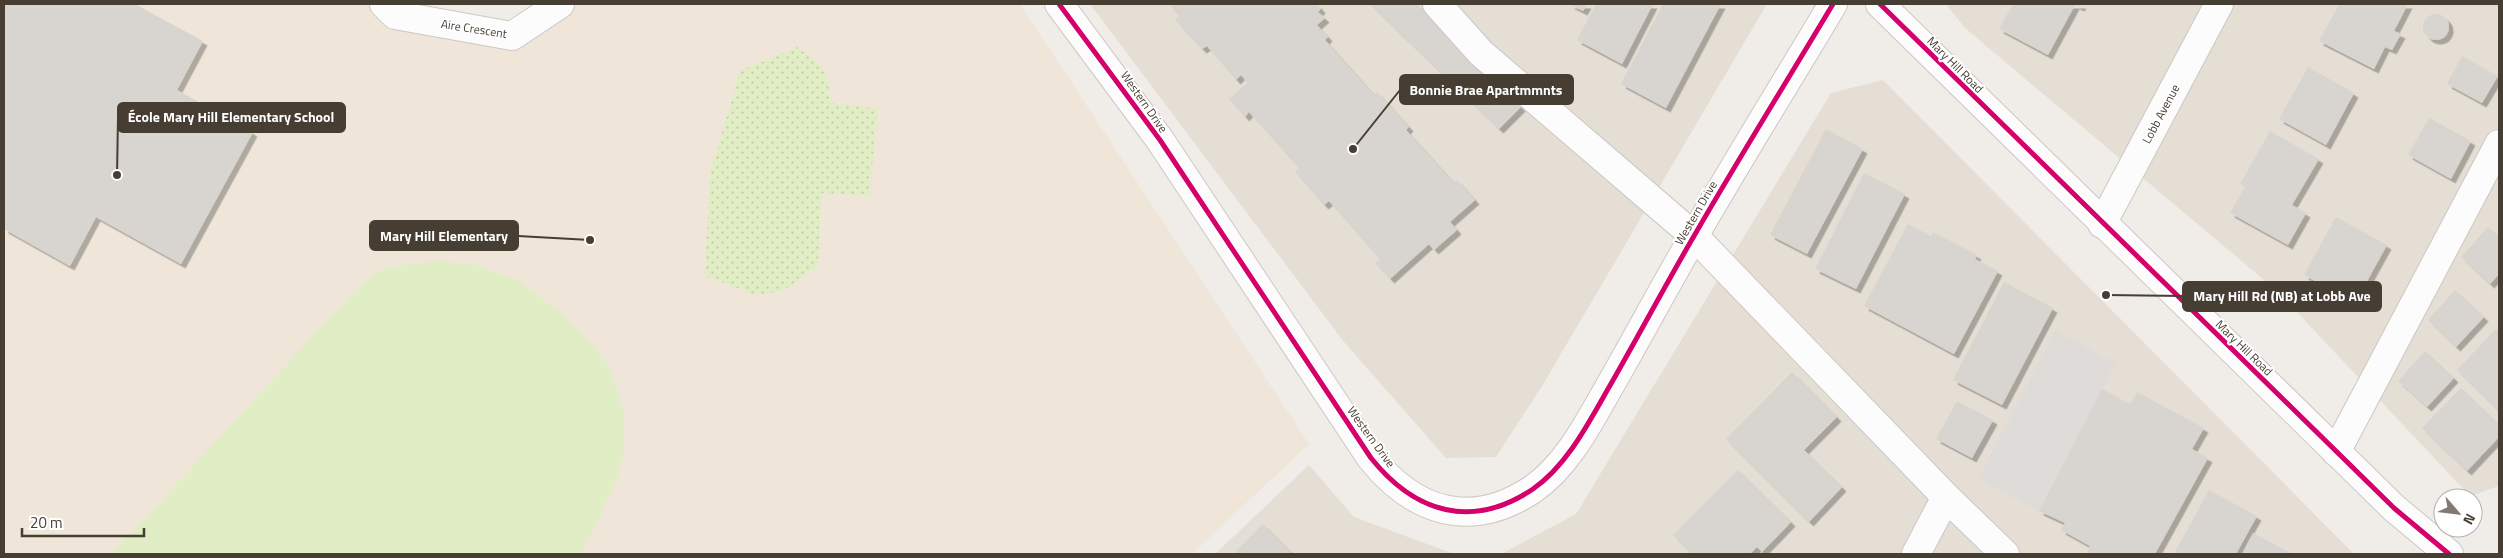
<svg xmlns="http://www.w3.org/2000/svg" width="2503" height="558" font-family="'Titillium Web',sans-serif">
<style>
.residential{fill:#e5ded4}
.education{fill:#efe6d9}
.grass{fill:#e1edc4}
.park{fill:url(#park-dots)}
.parking{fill:#dfdbd8}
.building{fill:#d8d4cf;filter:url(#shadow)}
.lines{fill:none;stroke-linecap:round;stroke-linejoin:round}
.minor-casing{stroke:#ccc8c4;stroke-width:30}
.minor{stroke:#fdfcfc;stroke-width:28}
.cycleway-casing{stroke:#fff;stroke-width:8}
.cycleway{stroke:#d6006c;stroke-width:5}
.labels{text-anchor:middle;stroke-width:4;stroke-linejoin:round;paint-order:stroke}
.street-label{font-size:12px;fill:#463d33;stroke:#fff}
.leader{fill:none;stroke:#463d33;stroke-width:2}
.callout-dot{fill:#463d33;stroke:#fff;stroke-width:2}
.callout{fill:#463d33;stroke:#463d33;stroke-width:2}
.callout-label{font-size:14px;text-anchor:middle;font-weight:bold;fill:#fff}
</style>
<defs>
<pattern id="park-dots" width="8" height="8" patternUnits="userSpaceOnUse" patternTransform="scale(1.25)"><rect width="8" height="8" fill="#e1edc4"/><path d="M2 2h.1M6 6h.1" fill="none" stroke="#c2cca9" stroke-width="1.8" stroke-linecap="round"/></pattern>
<filter id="shadow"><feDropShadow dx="4.5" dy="4.5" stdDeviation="0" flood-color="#0004"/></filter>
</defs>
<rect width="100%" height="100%" fill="#f0ece8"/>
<path class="residential" d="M 1090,4 L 1767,4 L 1542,386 L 1496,457 L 1446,458 L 1344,342 Z
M 1946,4 L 2499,4 L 2499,486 L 2470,496 L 2277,291 L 1965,28 Z
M 1883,80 L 2354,554 L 1501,554 L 1576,514 L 1831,93 Z
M 1309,465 L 1354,517 L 1454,554 L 1215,554 Z"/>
<path class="education" d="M 4,4 L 384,4 L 512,36 L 560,4 L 1020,4 L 1309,444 L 1192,554 L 4,554 Z"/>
<path class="grass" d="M 436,261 L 472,264 L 516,279 L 566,316 L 608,364 L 624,412 L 624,450 L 616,482 L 582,554 L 112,554 L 354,291 L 383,268 Z"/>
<path class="park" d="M 797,47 C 826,68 826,67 831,103 L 878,109 L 869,196 L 822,193 L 818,265 L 783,291 L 756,295 L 705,276 L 710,174 L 740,71 Z"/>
<path class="parking" d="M 2055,331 L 2116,363 L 2039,511 L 1978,479 Z"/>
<path class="building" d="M 4,4 L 135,4 L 203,41 L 177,90 L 253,132 L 181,264 L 96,217 L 70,266 L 4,229 Z
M 1169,4 L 1317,4 L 1321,9 L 1318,12 L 1325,18 L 1317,25 L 1328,37 L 1325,40 L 1374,95 L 1377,92 L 1409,127 L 1406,130 L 1454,183 L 1457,180 L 1475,200 L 1450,222 L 1457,230 L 1434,250 L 1429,244 L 1390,279 L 1375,263 L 1380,259 L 1329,201 L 1324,205 L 1295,172 L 1299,168 L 1249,112 L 1245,117 L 1229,99 L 1248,83 L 1241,75 L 1236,80 L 1207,46 L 1202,49 L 1175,20 L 1180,15 Z
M 1370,4 L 1417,4 L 1521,107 L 1499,129 Z
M 1569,4 L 1587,4 L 1583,11 Z
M 1596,4 L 1653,4 L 1622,64 L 1577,40 Z
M 1663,4 L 1721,4 L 1666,108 L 1621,84 Z
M 2013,4 L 2082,4 L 2080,7 L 2075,5 L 2048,55 L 1999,29 Z
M 2339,4 L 2408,4 L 2394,31 L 2401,34 L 2392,50 L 2385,47 L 2374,69 L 2319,41 Z
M2423 27a13 13 0 1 1 26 0a13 13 0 1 1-26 0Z
M 2462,56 L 2498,76 L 2482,103 L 2447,84 Z
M 2308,67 L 2354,93 L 2326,145 L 2279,119 Z
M 2429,118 L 2471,141 L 2451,179 L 2408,155 Z
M 1826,129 L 1863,149 L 1807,254 L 1770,235 Z
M 2270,131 L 2319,159 L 2292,205 L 2306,213 L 2288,245 L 2230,213 L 2245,187 L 2240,184 Z
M 1864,173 L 1905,194 L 1856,289 L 1815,269 Z
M 2336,217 L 2387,245 L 2355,303 L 2304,275 Z
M 1908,224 L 1931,236 L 1933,232 L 1977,255 L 1975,259 L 1998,271 L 1954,354 L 1864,306 Z
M 2488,227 L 2499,237 L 2499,274 L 2490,284 L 2461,257 Z
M 2004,282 L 2053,308 L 2002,405 L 1953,380 Z
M 2455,290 L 2484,317 L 2456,347 L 2428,320 Z
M 2496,329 L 2499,332 L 2499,411 L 2457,370 Z
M 2425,351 L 2454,378 L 2427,407 L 2398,381 Z
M 1792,372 L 1837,417 L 1804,450 L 1842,487 L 1809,522 L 1726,439 Z
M 2461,388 L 2499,425 L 2499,437 L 2467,471 L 2422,428 Z
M 2102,389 L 2130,404 L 2137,392 L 2204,428 L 2192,449 L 2208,458 L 2155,554 L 2087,554 L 2090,546 L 2061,530 L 2065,523 L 2039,511 Z
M 1957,401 L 1993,420 L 1972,458 L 1936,439 Z
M 1738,470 L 1791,522 L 1762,552 L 1757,547 L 1750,554 L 1692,554 L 1673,535 Z
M 2209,490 L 2257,516 L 2236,554 L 2174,554 Z
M 1263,524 L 1291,552 L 1289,554 L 1233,554 Z
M 2253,533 L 2293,554 L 2242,554 Z"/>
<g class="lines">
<g class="minor-casing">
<path id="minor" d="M 384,4 L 395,15 L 512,36 L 560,4
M 1059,4 L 1160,140 L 1371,458 C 1415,513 1472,530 1533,489 C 1569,464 1591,418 1612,382 C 1640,333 1666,284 1694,236 C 1739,158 1787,81 1833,4
M 1437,4 L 1481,53 L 1694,236 L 1946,497 L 2005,554
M 1880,4 L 2394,508 L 2449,554
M 2102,224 L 2219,4
M 2336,452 L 2499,144
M 1916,554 L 1946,497"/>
</g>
<use href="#minor" class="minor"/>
<g class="cycleway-casing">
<path id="cycleway" d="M 1059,4 L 1160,140 L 1371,458 C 1415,513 1472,530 1533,489 C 1569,464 1591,418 1612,382 C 1640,333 1666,284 1694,236 C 1739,158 1787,81 1833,4
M 1880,4 L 2394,508 L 2449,554"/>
</g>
<use href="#cycleway" class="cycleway"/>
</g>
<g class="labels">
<g class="street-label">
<text transform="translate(474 29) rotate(9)" y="4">Aire Crescent</text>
<text transform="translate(1955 65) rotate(45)" y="4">Mary Hill Road</text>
<text transform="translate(1144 102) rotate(55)" y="4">Western Drive</text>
<text transform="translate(2161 114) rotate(-62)" y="4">Lobb Avenue</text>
<text transform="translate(1696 213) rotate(-60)" y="4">Western Drive</text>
<text transform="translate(2244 348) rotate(44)" y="4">Mary Hill Road</text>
<text transform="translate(1371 437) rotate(54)" y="4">Western Drive</text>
</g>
</g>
<path class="leader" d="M1353 149L1400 90M117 175L118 117M590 240L518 236M2106 295L2183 296"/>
<g class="callout-dot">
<circle cx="1353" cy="149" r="5"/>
<circle cx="117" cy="175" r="5"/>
<circle cx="590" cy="240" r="5"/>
<circle cx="2106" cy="295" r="5"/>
</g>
<g class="callout">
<rect x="1400" y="75" width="173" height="29" rx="5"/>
<rect x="118" y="103" width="227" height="29" rx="5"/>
<rect x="370" y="221" width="148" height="29" rx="5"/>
<rect x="2183" y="282" width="198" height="29" rx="5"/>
</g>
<g class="callout-label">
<text x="1486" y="95">Bonnie Brae Apartmmnts</text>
<text x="231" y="122">École Mary Hill Elementary School</text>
<text x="444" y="241">Mary Hill Elementary</text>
<text x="2282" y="301">Mary Hill Rd (NB) at Lobb Ave</text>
</g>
<rect width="2503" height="558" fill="none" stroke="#463d33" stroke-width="10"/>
<g transform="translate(2458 513) rotate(118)"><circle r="24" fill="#ffffff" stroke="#b5b1ad"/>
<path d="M0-4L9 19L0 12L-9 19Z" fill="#827a72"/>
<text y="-8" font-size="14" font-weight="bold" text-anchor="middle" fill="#463d33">N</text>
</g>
<path d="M22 528v8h122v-8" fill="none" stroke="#463d33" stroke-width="2.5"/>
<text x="30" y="528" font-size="15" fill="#463d33" stroke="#ffffff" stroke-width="4" paint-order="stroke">20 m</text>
</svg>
